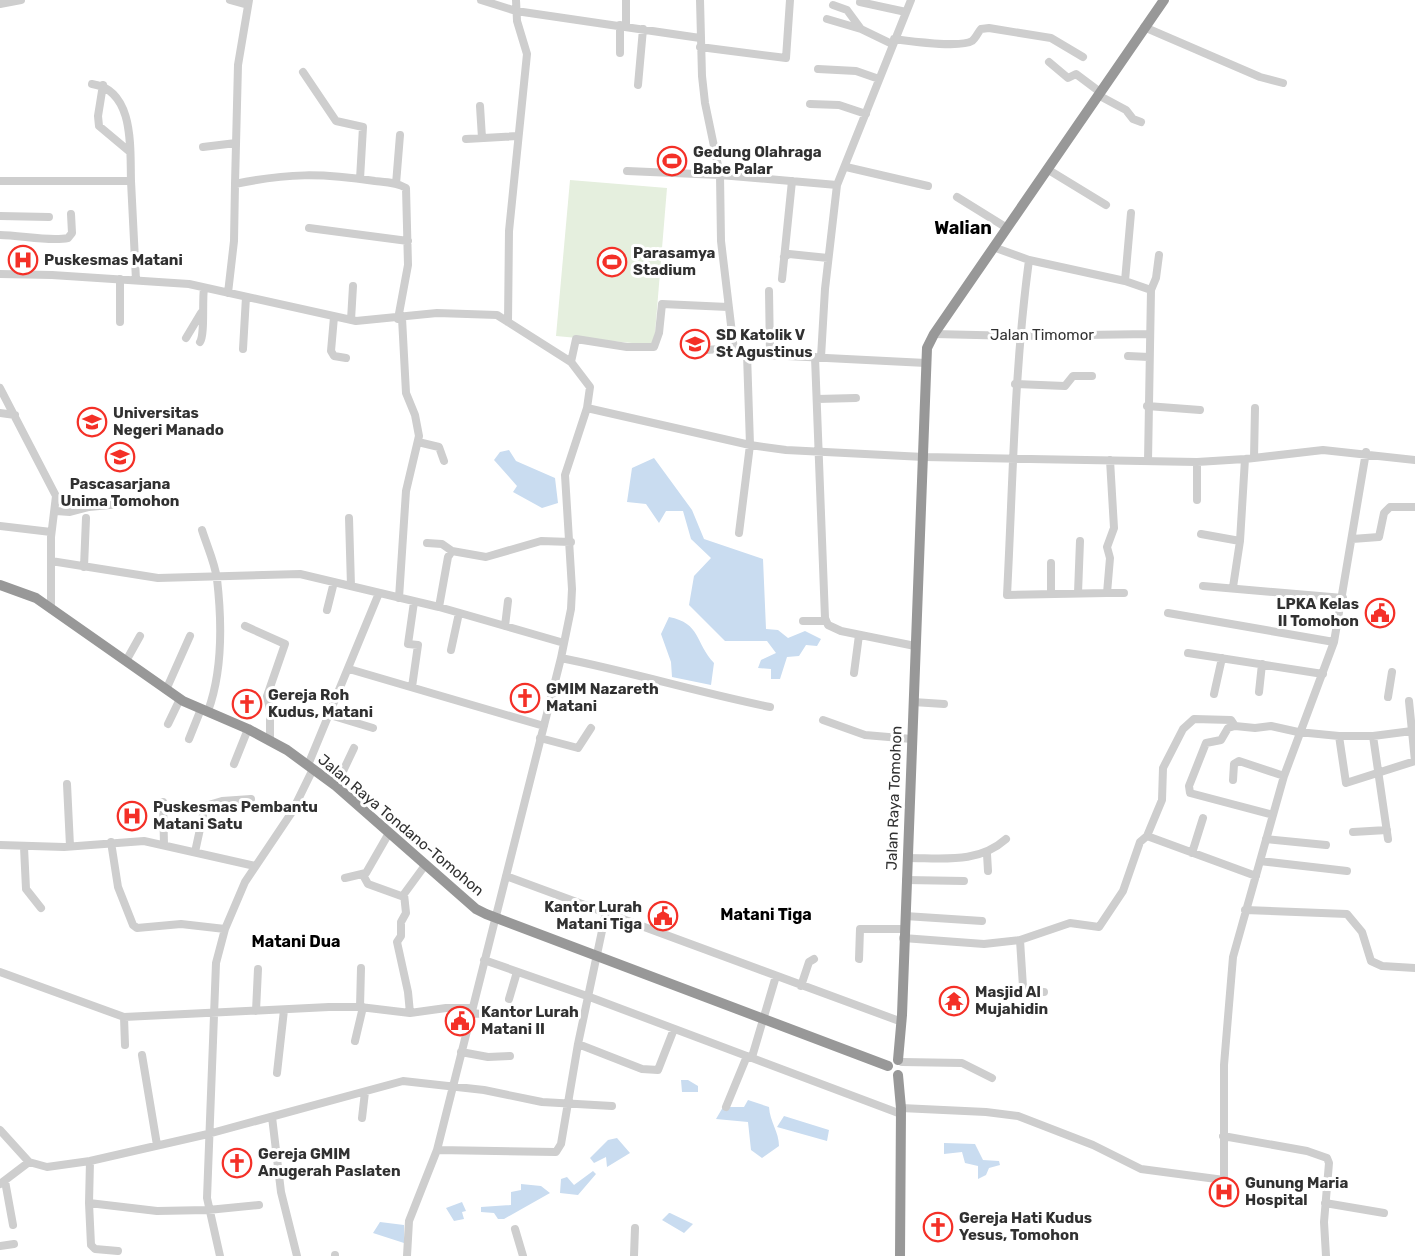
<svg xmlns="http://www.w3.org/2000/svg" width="1415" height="1256" font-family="Rubik,sans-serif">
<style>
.green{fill:#e5efde}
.water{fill:#c9dcf0}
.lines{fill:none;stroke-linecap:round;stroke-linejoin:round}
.minor{stroke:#cecece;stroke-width:8}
.highway{stroke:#989898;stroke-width:10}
.labels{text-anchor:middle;stroke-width:6;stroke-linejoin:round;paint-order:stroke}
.poi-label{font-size:15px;font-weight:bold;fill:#313131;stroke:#fff;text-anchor:start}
.street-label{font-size:15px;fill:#313131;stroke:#fff}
.neighbourhood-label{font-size:16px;font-weight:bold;fill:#000;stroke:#fff}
.quarter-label{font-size:18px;font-weight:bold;fill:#000;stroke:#fff}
</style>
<rect width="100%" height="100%" fill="#fff"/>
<path class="green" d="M 570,180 L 667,188 L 654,345 L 556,336 Z"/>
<path class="water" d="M 509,450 L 516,461 L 555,478 L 558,503 L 542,508 L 513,492 L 517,486 L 494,460 L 500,452 Z
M 654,458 L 692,510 L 704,539 L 763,559 L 766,629 L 778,630 L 788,638 L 805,631 L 821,639 L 817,646 L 806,645 L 799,656 L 787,657 L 780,679 L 771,679 L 771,669 L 758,668 L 761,660 L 776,653 L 767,641 L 725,641 L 689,605 L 694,576 L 711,558 L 691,539 L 683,511 L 666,511 L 659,523 L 646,504 L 627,502 L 632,468 Z
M 669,617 C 701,623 695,643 714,663 L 711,685 L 672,677 L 671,662 L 661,634 Z
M 681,1080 L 688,1080 L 698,1086 L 698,1092 L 682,1092 Z
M 748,1100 L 769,1107 C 770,1122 779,1132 779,1146 L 762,1158 L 751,1150 L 748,1122 L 716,1119 L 723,1107 L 744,1107 Z
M 784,1116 L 829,1130 L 827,1141 L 777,1127 Z
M 617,1138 L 630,1153 L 607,1167 L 606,1157 L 594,1163 L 590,1158 L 608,1140 Z
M 944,1143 L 975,1144 L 983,1160 L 999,1161 L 1000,1165 L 989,1168 L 986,1175 L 978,1179 L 978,1166 L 965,1163 L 962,1152 L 944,1154 Z
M 593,1171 L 596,1174 L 578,1195 L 560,1193 L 561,1179 L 567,1177 L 574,1185 Z
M 521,1184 L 541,1186 L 550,1193 L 504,1219 L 498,1219 L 494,1213 L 481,1212 L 481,1207 L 511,1205 L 511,1192 L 521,1190 Z
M 462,1202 L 466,1211 L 462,1212 L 464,1219 L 454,1221 L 446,1208 Z
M 669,1213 L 670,1213 L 693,1224 L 684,1233 L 662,1220 Z
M 380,1222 L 404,1225 L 404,1243 L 373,1233 Z"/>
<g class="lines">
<path class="minor" d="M 230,0 L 248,5
M 249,0 L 238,65 L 235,184 C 288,173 321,173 375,181 C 385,182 397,182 406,188 L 408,265 L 398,319
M 481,0 L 516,11 L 700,38
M 626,0 L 626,26
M 700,0 L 702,76 L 705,103 L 720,175 L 721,241 L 734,350 L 747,354 L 926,363
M 860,2 L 906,12
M 0,4 L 21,0
M 833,5 L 847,10 L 861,29 L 892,44
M 827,19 L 861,29
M 620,25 L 620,53
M 1144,27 L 1260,77 L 1283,83
M 894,39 C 908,41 961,48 972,41 C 976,38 978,32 981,29 L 989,28 L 1051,38 L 1083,57
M 700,47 L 786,58 L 790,0
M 1049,62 L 1068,78 L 1076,74 L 1100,92
M 818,69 L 856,71 L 879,79
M 303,72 L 336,121 L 363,127 L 360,179
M 92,84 C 135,90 130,149 131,181
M 103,85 L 98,116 L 99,126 L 130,152
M 638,85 L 643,29
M 1098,95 L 1126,110 L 1133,119 L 1141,122
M 810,104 L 839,105 L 866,114
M 480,106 L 482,138
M 466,139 L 518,136
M 203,147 L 236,143
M 846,167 L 928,186
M 1047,169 L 1106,205
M 627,171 L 720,175 L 837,185
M 0,181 L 131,181 L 136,280
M 396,184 L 400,135
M 957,197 L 1007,228
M 0,216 L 49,217
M 309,228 L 408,241
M 0,235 C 20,235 50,242 68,238 L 72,233 L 71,214
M 993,247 L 1029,260 L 1125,281 L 1151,290 L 1148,461
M 784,257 L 789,254 L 828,258
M 1029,260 C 1014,371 1013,482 1007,595 L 1107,593 L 1110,558 L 1107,547 L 1114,528 L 1110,460
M 0,274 L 52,275 L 189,284 L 356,321 L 437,313 L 497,315 L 571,362 L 590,387 L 587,408 L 565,475 L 572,589 L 571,609 L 561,658 L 437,1150 L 409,1221 L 407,1256
M 782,279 L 792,181
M 1125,281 L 1131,213
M 1151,290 L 1156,278 L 1159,255
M 769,291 L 770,355
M 228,293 L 234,241 L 235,184
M 334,317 L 331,351 L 334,356 L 346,358
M 351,320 L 353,286
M 120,322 L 120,279
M 508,322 L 509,231 L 527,54 L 517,21 L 516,0
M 934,334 L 1018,336 L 1150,334
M 186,338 L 201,313
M 200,342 C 205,335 202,301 204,288
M 243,349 L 246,297
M 706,350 L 733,348
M 1128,356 L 1149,357
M 815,357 L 825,618 L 828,625 L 841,631 L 915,646
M 821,357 L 825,289 L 837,185 L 911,0
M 571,362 L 576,339 L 627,347 L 654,347 L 659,333 L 662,304 L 728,307
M 1015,384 L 1065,386 L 1073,376 L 1092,376
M 0,388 L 56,496 L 51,537 L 51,609
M 817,399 L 856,398
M 1147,406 L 1200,410
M 587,408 L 750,445 L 786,450 L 924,457 L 1197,462 L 1245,459 L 1323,450 L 1415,460
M 0,413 L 15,415
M 418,442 L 439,447 L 444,461
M 1254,458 L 1255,408
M 1197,500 L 1197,462
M 56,511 L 70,512 L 89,507 L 141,502
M 349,518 L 351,586
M 0,526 L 51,532
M 202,530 C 207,546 215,563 217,579 C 222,622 223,670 208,711
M 739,533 L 750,445 L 747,354
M 1201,534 L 1240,541 L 1245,459
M 1352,539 L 1379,537 L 1384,513 L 1390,507 L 1415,507
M 427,543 L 442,544 L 452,551
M 51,561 L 158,578 L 300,574 L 439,607 L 564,643
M 1051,563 L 1051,593
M 84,567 L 86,518
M 1203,586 L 1343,598
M 1233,587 L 1240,541
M 1078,593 L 1080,541
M 1107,593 L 1124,593
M 399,598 L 406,491 L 419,436 L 415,415 L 406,393 L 402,318
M 439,607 L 448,557 L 452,551 L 486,557 L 541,541 L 571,542
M 327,610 L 334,582
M 1168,613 L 1334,642
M 803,621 L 826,621
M 245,626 L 285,644 L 267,696 L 270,709 L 270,740
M 505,626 L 508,601
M 451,650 L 459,613
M 1188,653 L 1323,674
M 561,658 C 632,672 700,693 770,707
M 126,661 L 140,636
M 349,669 L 544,726
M 854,673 L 859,635
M 412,687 L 418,645 L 408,644 L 414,602
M 166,690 L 190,636
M 1259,692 L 1262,664
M 1214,694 L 1222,658
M 1388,697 L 1392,672
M 913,702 L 944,704
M 330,715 L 373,728
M 823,720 L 865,735 L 912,739
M 168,724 L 180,699
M 1339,736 L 1346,783 L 1415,761 L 1412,731
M 1373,736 L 1388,839
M 540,738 L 578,748 L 591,728
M 189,739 L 201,709
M 234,764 L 248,729
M 308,765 L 379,593
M 1233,780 L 1234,764 L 1239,761 L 1284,776
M 67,784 L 70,846
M 336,786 L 354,748
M 163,802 L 164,845
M 1273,815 L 1190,793 L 1189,786 L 1206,743 L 1221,740 L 1228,728 L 1235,726 L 1255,728 L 1271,726 L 1298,732 L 1339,736 L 1373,736 L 1412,731 L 1409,701
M 1353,832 L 1387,830
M 1147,836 L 1162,800 L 1163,768 L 1183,729 L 1194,719 L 1231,720 L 1235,726
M 1266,839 L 1326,845
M 111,842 L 118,887 L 133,925 L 137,928 L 181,924 L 225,929
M 0,845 L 64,847 L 144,841 L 255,866
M 24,847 L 26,889 L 41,908
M 195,852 L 205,806 L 222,801 L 251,799
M 1192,853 L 1203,818
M 987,854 L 988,871
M 907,858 C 943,858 978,864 1006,839
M 1260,861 L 1347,871
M 363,875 L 368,884 L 404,897
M 506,876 L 902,1022
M 345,878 L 366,873 L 389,833
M 906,880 L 964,881
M 1245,910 L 1347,914 L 1362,932 L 1371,961 L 1382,966 L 1415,968
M 905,916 L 982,921
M 903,938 L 984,944 L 1020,940 L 1070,923 L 1099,927 L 1123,891 L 1140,842 L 1147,836 L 1256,876
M 1020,940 L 1023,987 L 1026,991 L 1044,992
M 859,959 L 860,929 L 904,929
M 484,960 L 587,996 L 901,1114
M 0,972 L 124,1017 L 329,1007 L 360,1007 L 410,1013 L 446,1008 L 472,1008
M 801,986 L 809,962 L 814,959
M 509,999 L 517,972
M 360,1007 L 361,968
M 256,1011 L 258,969
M 410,1013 L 408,992 L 397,942 L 401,936 L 401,922 L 406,913 L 404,894 L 426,864
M 471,1013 L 505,1016
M 124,1017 L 125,1045
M 355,1041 L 363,1007
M 578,1044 L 642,1069 L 658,1070 L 674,1029
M 461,1052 L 488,1057 L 510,1056
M 142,1055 L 157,1145
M 752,1057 L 776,976
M 902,1062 L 962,1063 L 992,1078
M 277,1073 L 284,1010
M 726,1107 L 747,1056
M 901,1108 L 986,1112 L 1018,1116 L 1093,1145 L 1141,1169 L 1224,1180 L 1224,1065 L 1233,957 L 1284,776 L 1334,642 L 1366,452
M 272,1117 L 281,1192 L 297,1256
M 362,1118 L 365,1092
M 0,1130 L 29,1162 L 47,1167 L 90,1161 L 208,1134 L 403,1081 L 484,1090 L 542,1102 L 612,1106
M 1223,1136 L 1307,1151 L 1327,1158 L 1329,1163 L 1324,1222 L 1326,1256
M 437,1150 L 556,1152 L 561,1144 L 578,1044 L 606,912
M 90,1161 L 89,1203 L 157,1211 L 208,1210 L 259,1205
M 5,1181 L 13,1225
M 0,1184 L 29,1162
M 89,1203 L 91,1245 L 95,1249 L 118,1251
M 1325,1203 L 1384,1213
M 515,1229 L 523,1256
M 0,1246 L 14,1244
M 335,1255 L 335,1256
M 220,1256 L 207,1198 L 216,963 L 225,929 L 245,882 L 292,812 L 313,769
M 634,1256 L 635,1228"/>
<path class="highway" d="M 0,585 L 36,598 L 183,701 L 248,729 L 287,750 L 336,786 L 476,909 L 486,914 L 888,1066
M 898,1060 L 902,1015 L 927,348 L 934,334 L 1164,0
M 898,1075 L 901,1108 L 900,1256"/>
</g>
<defs>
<g id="stadium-ring" transform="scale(1.5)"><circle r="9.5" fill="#fff" stroke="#f43027" stroke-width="1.5"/><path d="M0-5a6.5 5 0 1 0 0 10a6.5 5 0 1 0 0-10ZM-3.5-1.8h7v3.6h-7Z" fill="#f43027"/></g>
<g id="hospital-ring" transform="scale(1.5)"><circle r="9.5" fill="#fff" stroke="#f43027" stroke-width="1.5"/><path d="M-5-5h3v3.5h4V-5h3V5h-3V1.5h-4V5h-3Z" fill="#f43027"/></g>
<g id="school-ring" transform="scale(1.5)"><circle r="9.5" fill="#fff" stroke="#f43027" stroke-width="1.5"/><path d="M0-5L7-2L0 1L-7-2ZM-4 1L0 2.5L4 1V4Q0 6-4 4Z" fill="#f43027"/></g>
<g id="university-ring" transform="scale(1.5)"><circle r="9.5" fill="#fff" stroke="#f43027" stroke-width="1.5"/><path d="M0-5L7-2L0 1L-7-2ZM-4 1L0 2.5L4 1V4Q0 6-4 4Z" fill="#f43027"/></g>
<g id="civic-ring" transform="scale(1.5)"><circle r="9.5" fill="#fff" stroke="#f43027" stroke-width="1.5"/><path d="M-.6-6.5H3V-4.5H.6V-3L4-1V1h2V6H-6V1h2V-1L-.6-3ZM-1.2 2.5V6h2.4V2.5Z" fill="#f43027"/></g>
<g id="church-ring" transform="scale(1.5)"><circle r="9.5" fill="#fff" stroke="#f43027" stroke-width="1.5"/><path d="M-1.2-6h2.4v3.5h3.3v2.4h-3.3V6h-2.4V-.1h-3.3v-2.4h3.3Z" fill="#f43027"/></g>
<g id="temple-ring" transform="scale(1.5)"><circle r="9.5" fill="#fff" stroke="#f43027" stroke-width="1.5"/><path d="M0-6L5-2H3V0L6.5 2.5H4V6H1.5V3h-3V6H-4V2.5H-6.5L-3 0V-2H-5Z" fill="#f43027"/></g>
</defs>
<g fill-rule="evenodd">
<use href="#stadium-ring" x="672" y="161"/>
<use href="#hospital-ring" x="23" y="260"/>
<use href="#stadium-ring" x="612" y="262"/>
<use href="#school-ring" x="695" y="344"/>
<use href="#university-ring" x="92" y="422"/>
<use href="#university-ring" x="120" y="457"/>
<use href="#civic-ring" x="1380" y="613"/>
<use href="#church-ring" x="525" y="698"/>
<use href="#church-ring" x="247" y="704"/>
<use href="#hospital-ring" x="132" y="816"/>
<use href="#civic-ring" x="663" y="916"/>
<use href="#temple-ring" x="954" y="1001"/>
<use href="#civic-ring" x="460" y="1021"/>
<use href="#church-ring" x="237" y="1163"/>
<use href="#hospital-ring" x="1224" y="1192"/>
<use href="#church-ring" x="938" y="1227"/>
</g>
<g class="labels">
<g class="poi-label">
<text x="693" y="157">Gedung Olahraga<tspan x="693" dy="17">Babe Palar</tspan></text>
<text x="633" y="258">Parasamya<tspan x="633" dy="17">Stadium</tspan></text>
<text x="44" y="265">Puskesmas Matani</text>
<text x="716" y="340">SD Katolik V<tspan x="716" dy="17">St Agustinus</tspan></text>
<text x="113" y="418">Universitas<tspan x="113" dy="17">Negeri Manado</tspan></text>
<text x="120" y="489" text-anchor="middle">Pascasarjana<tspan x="120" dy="17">Unima Tomohon</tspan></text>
<text x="1359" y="609" text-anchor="end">LPKA Kelas<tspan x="1359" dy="17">II Tomohon</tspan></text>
<text x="546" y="694">GMIM Nazareth<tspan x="546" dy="17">Matani</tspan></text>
<text x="268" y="700">Gereja Roh<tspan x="268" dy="17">Kudus, Matani</tspan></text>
<text x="153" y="812">Puskesmas Pembantu<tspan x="153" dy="17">Matani Satu</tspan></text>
<text x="642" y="912" text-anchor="end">Kantor Lurah<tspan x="642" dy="17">Matani Tiga</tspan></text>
<text x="975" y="997">Masjid Al<tspan x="975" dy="17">Mujahidin</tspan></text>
<text x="481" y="1017">Kantor Lurah<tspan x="481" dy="17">Matani II</tspan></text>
<text x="258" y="1159">Gereja GMIM<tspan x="258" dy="17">Anugerah Paslaten</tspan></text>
<text x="1245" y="1188">Gunung Maria<tspan x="1245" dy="17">Hospital</tspan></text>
<text x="959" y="1223">Gereja Hati Kudus<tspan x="959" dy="17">Yesus, Tomohon</tspan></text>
</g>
<g class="street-label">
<text x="1042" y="340">Jalan Timomor</text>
<text transform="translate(894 798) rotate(-88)" y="5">Jalan Raya Tomohon</text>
<text transform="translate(401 825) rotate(40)" y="5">Jalan Raya Tondano-Tomohon</text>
</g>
<g class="neighbourhood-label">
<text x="766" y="920">Matani Tiga</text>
<text x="296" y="947">Matani Dua</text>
</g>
<g class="quarter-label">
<text x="963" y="234">Walian</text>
</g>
</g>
</svg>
